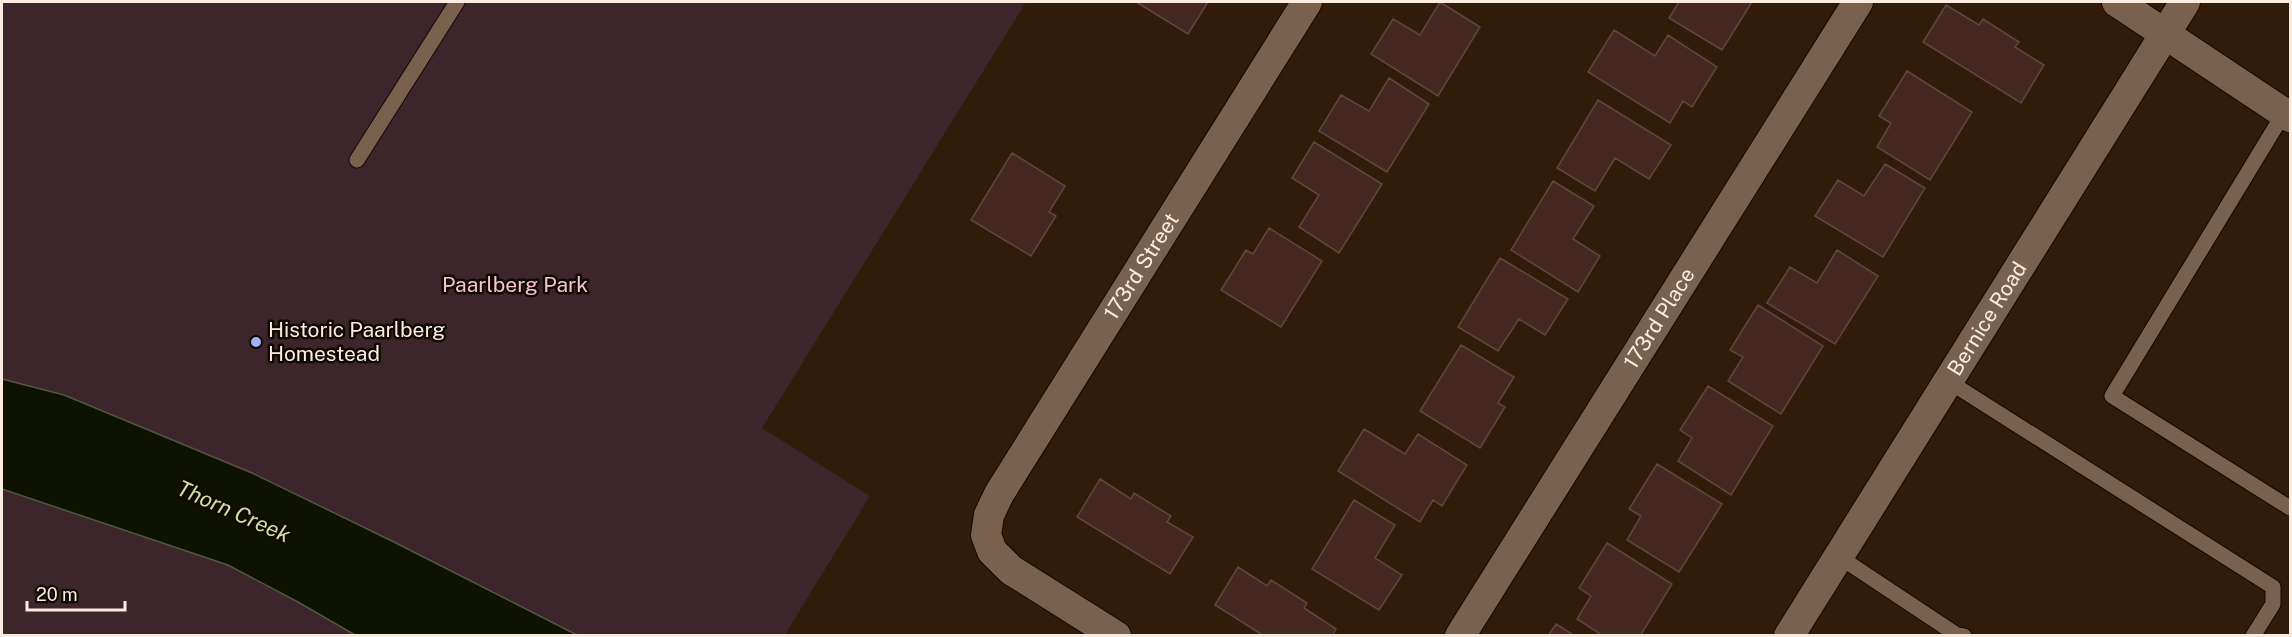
<svg xmlns="http://www.w3.org/2000/svg" width="2292" height="637" font-family="'Public Sans',sans-serif">
<style>
.green{fill:#3c262c}
.water{fill:#0e1300;stroke:#555444;stroke-width:1.5}
.building{fill:#462822;stroke:#63453f;stroke-width:1.5}
.lines{fill:none;stroke-linecap:round;stroke-linejoin:round}
.lane-casing{stroke:#170600;stroke-width:17}
.street-casing{stroke:#170600;stroke-width:32}
.lane{stroke:#79614d;stroke-width:15}
.street{stroke:#79614d;stroke-width:30}
.poi-dot{fill:#a4b2fc;stroke:#110903;stroke-width:2}
.labels{text-anchor:middle;stroke-width:5;stroke-linejoin:round;paint-order:stroke}
.street-label{font-size:21px;fill:#faece1;stroke:#110903}
.park-label{font-size:21px;fill:#f7c3cf;stroke:#110903}
.poi-label{font-size:21px;fill:#faece1;stroke:#110903;text-anchor:start}
.water-label{font-size:22px;font-style:italic;fill:#d0dfa6;stroke:#110903}
</style>
<rect width="100%" height="100%" fill="#301c09"/>
<path class="green" d="M 2,2 L 1026,2 L 762,428 L 870,496 L 784,636 L 577,635 L 394,542 L 252,473 L 64,395 L 2,379 Z
M 2,422 L 471,635 L 2,635 Z"/>
<path class="water" d="M 2,379 L 64,395 L 252,473 L 394,542 L 577,635 L 355,635 L 298,602 L 228,565 L 2,489 Z"/>
<path class="building" d="M 1136,2 L 1208,2 L 1188,34 Z
M 1440,2 L 1480,27 L 1438,96 L 1371,54 L 1393,19 L 1420,35 Z
M 1679,2 L 1752,2 L 1722,50 L 1669,18 Z
M 1946,5 L 1979,25 L 1983,19 L 2019,42 L 2015,47 L 2044,65 L 2021,103 L 1923,42 Z
M 1614,30 L 1655,56 L 1668,35 L 1717,67 L 1692,107 L 1683,101 L 1670,123 L 1588,72 Z
M 1907,71 L 1972,112 L 1930,180 L 1877,147 L 1891,123 L 1879,116 Z
M 1389,78 L 1429,104 L 1387,172 L 1319,131 L 1341,95 L 1369,111 Z
M 1598,100 L 1671,145 L 1649,179 L 1615,158 L 1595,191 L 1557,168 Z
M 1314,142 L 1382,184 L 1339,253 L 1299,227 L 1319,195 L 1292,178 Z
M 1012,153 L 1065,186 L 1049,212 L 1056,216 L 1031,256 L 971,220 Z
M 1885,164 L 1925,188 L 1883,257 L 1815,216 L 1838,180 L 1864,196 Z
M 1553,181 L 1594,206 L 1573,239 L 1600,256 L 1578,292 L 1511,250 Z
M 1269,228 L 1322,261 L 1281,327 L 1221,290 L 1246,250 L 1253,254 Z
M 1837,250 L 1878,276 L 1835,344 L 1767,303 L 1790,267 L 1817,283 Z
M 1500,258 L 1568,299 L 1545,335 L 1519,319 L 1498,351 L 1458,327 Z
M 1758,305 L 1823,346 L 1781,414 L 1728,381 L 1743,357 L 1730,350 Z
M 1461,345 L 1514,377 L 1498,403 L 1505,407 L 1480,448 L 1420,411 Z
M 1708,386 L 1773,426 L 1731,495 L 1678,461 L 1692,438 L 1680,430 Z
M 1364,429 L 1405,454 L 1418,434 L 1467,465 L 1442,506 L 1433,500 L 1420,522 L 1338,471 Z
M 1657,464 L 1722,504 L 1679,572 L 1627,540 L 1641,516 L 1629,509 Z
M 1100,479 L 1131,499 L 1134,493 L 1171,516 L 1167,522 L 1193,537 L 1170,574 L 1077,517 Z
M 1354,500 L 1395,525 L 1375,558 L 1402,575 L 1379,610 L 1312,569 Z
M 1607,543 L 1672,584 L 1640,636 L 1603,636 L 1577,619 L 1591,596 L 1579,588 Z
M 1238,567 L 1267,586 L 1271,580 L 1307,603 L 1304,608 L 1336,629 L 1332,636 L 1264,636 L 1215,605 Z
M 1556,624 L 1575,636 L 1548,636 Z"/>
<g class="lines">
<g class="lane-casing">
<path id="lane" d="M 2284,113 L 2112,396 L 2290,508
M 357,160 L 457,2
M 1948,381 L 2273,587 L 2273,604 L 2253,636
M 1838,556 L 1957,635 L 1964,636"/>
</g>
<g class="street-casing">
<g id="street">
<path d="M 2117,2 L 2290,117"/>
<path id="s1" d="M 1116,636 L 1011,570 L 992,551 L 986,535 L 989,515 L 999,494 L 1307,2"/>
<path id="s2" d="M 1460,636 L 1858,2"/>
<path id="s3" d="M 1789,636 L 2185,2"/>
</g>
</g>
<use href="#lane" class="lane"/>
<use href="#street" class="street"/>
</g>
<circle class="poi-dot" cx="256" cy="342" r="6"/>
<g class="labels">
<g class="street-label">
<text dy="7" stroke="none"><textPath href="#s1" startOffset="480">173rd Street</textPath></text>
<text dy="7" stroke="none"><textPath href="#s3" startOffset="374">Bernice Road</textPath></text>
<text dy="7" stroke="none"><textPath href="#s2" startOffset="375">173rd Place</textPath></text>
</g>
<g class="park-label">
<text x="515" y="292">Paarlberg Park</text>
</g>
<g class="poi-label">
<text x="268" y="337">Historic Paarlberg<tspan x="268" dy="24">Homestead</tspan></text>
</g>
<g class="water-label">
<text transform="translate(234 511) rotate(24)" y="8">Thorn Creek</text>
</g>
</g>
<rect width="2292" height="637" fill="none" stroke="#faece1" stroke-width="6"/>
<path d="M27 601v9h98v-9" fill="none" stroke="#faece1" stroke-width="3"/>
<text x="36" y="601" font-size="18" fill="#faece1" stroke="#110903" stroke-width="4.5" paint-order="stroke">20 m</text>
</svg>
